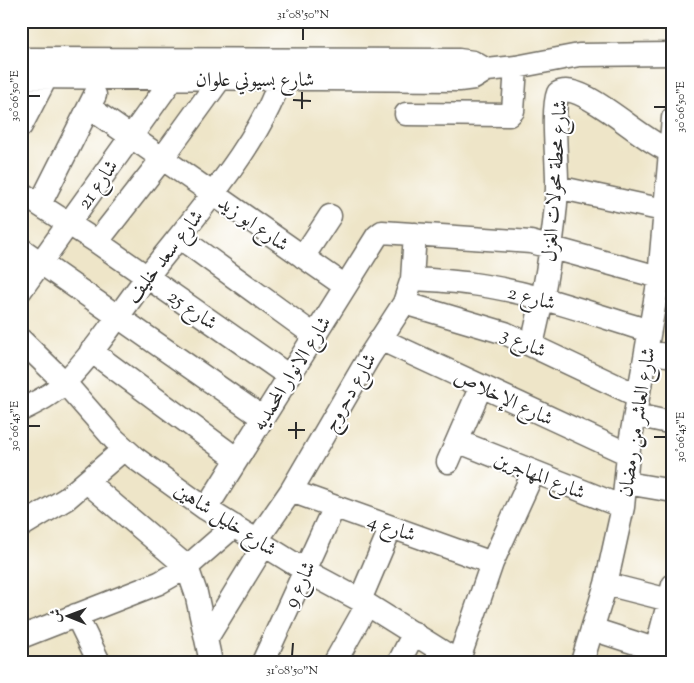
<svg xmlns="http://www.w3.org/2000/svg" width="694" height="683" font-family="'Sorts Mill Goudy',Amiri,serif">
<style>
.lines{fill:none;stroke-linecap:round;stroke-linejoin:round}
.minor-casing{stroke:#6f6c62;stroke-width:25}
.minor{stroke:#fff;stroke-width:22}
.ticks{fill:none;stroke:#2b2b2b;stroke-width:2}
.labels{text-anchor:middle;stroke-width:4;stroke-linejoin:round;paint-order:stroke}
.street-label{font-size:20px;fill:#2b2b2b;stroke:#fff}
.neatline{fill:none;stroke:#2b2b2b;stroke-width:2}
.ticks-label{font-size:12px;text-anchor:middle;fill:#2b2b2b}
</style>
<rect width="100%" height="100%" fill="#fff"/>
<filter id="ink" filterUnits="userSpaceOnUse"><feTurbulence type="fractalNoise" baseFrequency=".02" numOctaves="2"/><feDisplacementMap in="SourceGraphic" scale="10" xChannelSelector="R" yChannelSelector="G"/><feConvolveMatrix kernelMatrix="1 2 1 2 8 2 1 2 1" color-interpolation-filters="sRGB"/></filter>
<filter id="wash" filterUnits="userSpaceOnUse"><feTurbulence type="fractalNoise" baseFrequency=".0096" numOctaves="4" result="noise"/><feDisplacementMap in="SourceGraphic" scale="20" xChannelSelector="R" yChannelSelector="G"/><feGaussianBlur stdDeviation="1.12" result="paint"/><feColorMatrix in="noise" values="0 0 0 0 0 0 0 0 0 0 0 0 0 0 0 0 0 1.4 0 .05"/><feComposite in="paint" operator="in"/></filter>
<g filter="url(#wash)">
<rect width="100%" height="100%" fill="#eee5c8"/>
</g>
<g filter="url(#ink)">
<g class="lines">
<g class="minor-casing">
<path id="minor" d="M 21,59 L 459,60 L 473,62 L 487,70
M 21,77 L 459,80 L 474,78 L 487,70 L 516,67 L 579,55 L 673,54
M 90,108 L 345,286
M 406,114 L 509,115 L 513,111 L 516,67
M 21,126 L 46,78
M 557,187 L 673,212
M 21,193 L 97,242 L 289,376
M 40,204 L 95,95
M 179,237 L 314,335
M 97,242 L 162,159 L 220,79
M 21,249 L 263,418
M 303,257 L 330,216
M 412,279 C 432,280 452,281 473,284 C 533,292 592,314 649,331
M 21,290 L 173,78
M 404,303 L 505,333 L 638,396
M 380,339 L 628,454
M 21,340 L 65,383 L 114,439 L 135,458 L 206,509 L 306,571 L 360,600 L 459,662
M 532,345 C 544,294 554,242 557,189 C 558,166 551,111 558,93 C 581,78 645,145 673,152
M 91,351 L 237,459
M 646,352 L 673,356
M 21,410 C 37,402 53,394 65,382 C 96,351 120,312 147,277 C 188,224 272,131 283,66
M 635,415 L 673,423
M 457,441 L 623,507
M 448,462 L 481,386
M 87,482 L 187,567 L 196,593 L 211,662
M 626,483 L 673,491
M 291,491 L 492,563
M 206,509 L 377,236 L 382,232 L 531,242 L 673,281
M 21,526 L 66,499 L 124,449
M 257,540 L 291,491 L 369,357 L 404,303 L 412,279 L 415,234
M 606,584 L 673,601
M 360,600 L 391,527
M 76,615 L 99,662
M 592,629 L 673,655
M 21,637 L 159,583 L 187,567 L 234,526
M 207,638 L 264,545
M 656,650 L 673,585
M 263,662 L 334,507
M 335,662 L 367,605
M 399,662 L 414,633
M 458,662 L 492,563 L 533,473
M 582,662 L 606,584 L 623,507 L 628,454 L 659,278 L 673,118"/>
</g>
<use href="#minor" class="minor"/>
</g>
</g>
<path class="ticks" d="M 303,40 L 303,28M 28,96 L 40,96M 293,100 L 311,101M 654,107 L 666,107M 302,109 L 302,92M 28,426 L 40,426M 288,430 L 305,430M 654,437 L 666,437M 296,439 L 296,422M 292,656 L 293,643"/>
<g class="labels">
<g class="street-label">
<text x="255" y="86">شارع بسيوني علوان</text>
<text transform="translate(554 181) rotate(-86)" y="7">شارع محطة محولات الغزل</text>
<text transform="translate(97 184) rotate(-55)" y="7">شارع 21</text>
<text transform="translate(254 223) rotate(35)" y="7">شارع ابو زيد</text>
<text transform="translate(164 256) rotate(-52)" y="7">شارع سعد خليف</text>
<text transform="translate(532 297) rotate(15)" y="7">شارع 2</text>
<text transform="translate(193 309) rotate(35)" y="7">شارع 25</text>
<text transform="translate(524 342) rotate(24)" y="7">شارع 3</text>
<text transform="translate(291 373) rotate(-58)" y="7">شارع الانوار المحمديه</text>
<text transform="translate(349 392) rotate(-60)" y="7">شارع دحروج</text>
<text transform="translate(504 397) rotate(25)" y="7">شارع الإخلاص</text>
<text transform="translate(636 422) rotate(-81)" y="7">شارع العاشر من رمضان</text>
<text transform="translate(540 475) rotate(22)" y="7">شارع المهاجرين</text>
<text transform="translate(226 519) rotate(33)" y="7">شارع خليل شاهين</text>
<text transform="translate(392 527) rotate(19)" y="7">شارع 4</text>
<text transform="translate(299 584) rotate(-65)" y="7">شارع 9</text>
</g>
</g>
<rect width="694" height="683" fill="none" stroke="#fff" stroke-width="55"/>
<g transform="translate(68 616) rotate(271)" stroke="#ffffff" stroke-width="4" paint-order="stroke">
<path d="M0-4L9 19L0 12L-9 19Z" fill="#2b2b2b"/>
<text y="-8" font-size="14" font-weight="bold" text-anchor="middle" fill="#2b2b2b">ش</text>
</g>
<rect x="28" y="28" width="638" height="628" class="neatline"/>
<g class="ticks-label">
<text x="303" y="18">31°08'50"N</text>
<text transform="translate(14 96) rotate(-90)" y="4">30°06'50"E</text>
<text transform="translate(680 107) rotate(-90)" y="4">30°06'50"E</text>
<text transform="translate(14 426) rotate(-90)" y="4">30°06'45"E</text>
<text transform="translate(680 437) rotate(-90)" y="4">30°06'45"E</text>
<text x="292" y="674">31°08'50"N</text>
</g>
</svg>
